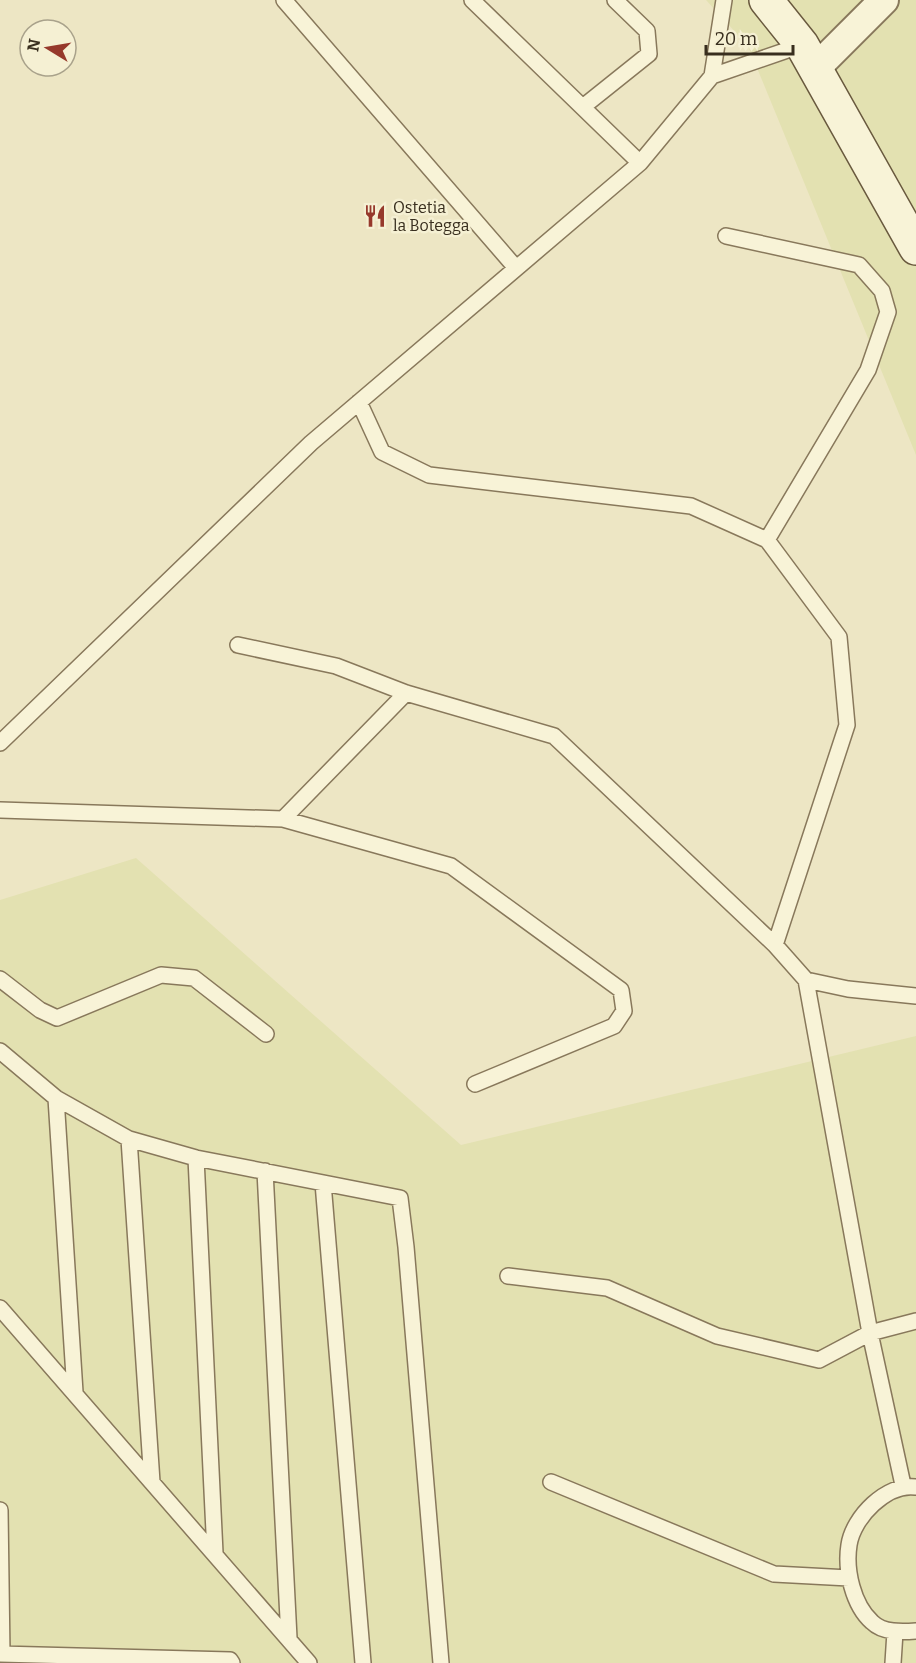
<svg xmlns="http://www.w3.org/2000/svg" width="916" height="1663" font-family="Bitter,serif">
<style>
.farmland{fill:#e3e1b1}
.lines{fill:none;stroke-linecap:round;stroke-linejoin:round}
.lane-casing{stroke:#88785b;stroke-width:18}
.street-casing{stroke:#88785b;stroke-width:32}
.secondary-casing{stroke:#69593e;stroke-width:36}
.lane{stroke:#f8f3d7;stroke-width:15}
.street{stroke:#f8f3d7;stroke-width:28}
.secondary{stroke:#f8f3d7;stroke-width:33}
.labels{text-anchor:middle;stroke-width:5;stroke-linejoin:round;paint-order:stroke}
.poi-label{font-size:16px;fill:#382e1e;stroke:#f5f0d3;text-anchor:start}
</style>
<rect width="100%" height="100%" fill="#ede6c4"/>
<path class="farmland" d="M 706,0 L 916,0 L 916,455 L 748,46 Z
M 136,858 L 461,1145 L 916,1036 L 916,1663 L 0,1663 L 0,900 Z"/>
<g class="lines">
<g class="lane-casing">
<path id="lane" d="M 284,0 L 516,268
M 472,0 L 640,163
M 712,76 L 724,0
M 584,106 L 649,54 L 647,31 L 615,0
M 726,236 L 859,265 L 882,291 L 888,312 L 868,370 L 767,540
M 359,402 L 382,452 L 429,475 L 691,506 L 767,540 L 839,637 L 847,725 L 775,945
M 238,645 L 336,666 L 406,693 L 554,736 L 775,945 L 806,980 L 870,1333 L 903,1485
M 406,693 L 283,819 L 451,866 L 621,990 L 624,1011 L 614,1026 L 475,1084
M 0,743 L 311,443 L 640,163 L 712,76 L 802,45
M 0,810 L 283,819
M 0,979 L 40,1010 L 57,1018 L 161,975 L 194,978 L 266,1034
M 806,980 L 848,989 L 916,996
M 0,1051 L 56,1098 L 129,1139 L 196,1158 L 400,1198 L 406,1247 L 441,1663
M 56,1098 L 75,1392
M 129,1139 L 152,1482
M 196,1158 L 215,1553
M 265,1171 L 289,1638
M 323,1183 L 363,1663
M 508,1276 L 607,1288 L 717,1336 L 819,1360 L 870,1333 L 916,1321
M 0,1308 L 309,1663
M 551,1482 L 774,1574 L 849,1578
M 916,1487 C 887,1483 853,1517 849,1545 C 845,1570 853,1605 872,1622 C 883,1633 902,1632 916,1631
M 0,1510 L 2,1654
M 0,1654 L 230,1660 L 232,1663
M 893,1663 L 895,1632"/>
</g>
<g class="street-casing">
<path id="street" d="M 816,68 L 884,0"/>
</g>
<g class="secondary-casing">
<path id="secondary" d="M 766,0 L 802,45 L 916,248"/>
</g>
<use href="#lane" class="lane"/>
<use href="#street" class="street"/>
<use href="#secondary" class="secondary"/>
</g>
<defs>
<g id="restaurant-bare" transform="scale(1.8)"><path d="M-5-6h1v4h1v-4h1v4h1v-4h1v5L-1.5 .5V6h-2V.5L-5-1ZM5-6V6H3V1.5H1.5Q1.5-4 5-6Z" fill="#96392b" stroke="#f5f0d3" stroke-width="2.5" paint-order="stroke"/></g>
</defs>
<g fill-rule="evenodd">
<use href="#restaurant-bare" x="375" y="216"/>
</g>
<g class="labels">
<g class="poi-label">
<text x="393" y="213">Ostetia<tspan x="393" dy="18">la Botegga</tspan></text>
</g>
</g>
<g transform="translate(48 48) rotate(281)"><circle r="28" fill="#f5f0d3" stroke="#a9a28b" stroke-width="1.5"/>
<path d="M0-4.5L10 22L0 15L-10 22Z" fill="#96392b"/>
<text y="-9" font-size="16" font-weight="bold" text-anchor="middle" fill="#382e1e">N</text>
</g>
<path d="M706 45v9h87v-9" fill="none" stroke="#382e1e" stroke-width="3"/>
<text x="715" y="45" font-size="18" fill="#382e1e" stroke="#f5f0d3" stroke-width="4.5" paint-order="stroke">20 m</text>
</svg>
